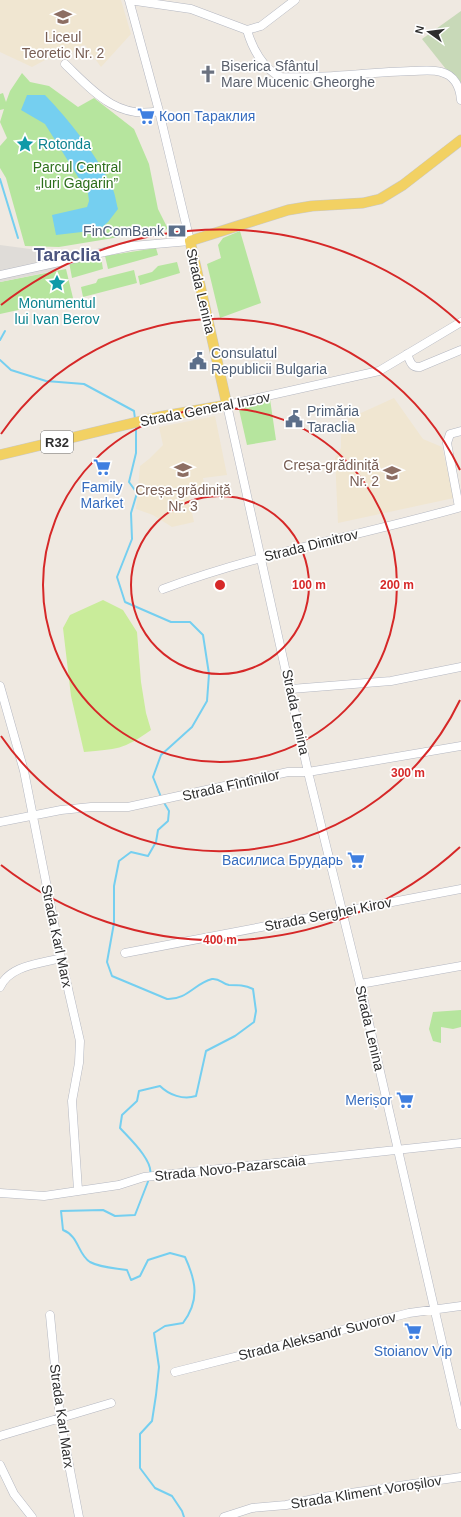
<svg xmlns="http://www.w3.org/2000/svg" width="461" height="1517" font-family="Arial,sans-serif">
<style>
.education{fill:#f0e6d1}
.green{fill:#b6e59e}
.cemetery{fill:#c8d9b8}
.pitch{fill:#c9ec9a}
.plaza{fill:#dfdcd8}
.water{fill:#75cff0}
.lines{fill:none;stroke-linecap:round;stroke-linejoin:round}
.stream{stroke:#75cff0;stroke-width:2}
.minor-casing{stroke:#b4b7c1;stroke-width:9}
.major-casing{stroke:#c9c9c9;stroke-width:11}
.minor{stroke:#fff;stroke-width:8}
.major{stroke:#f2d163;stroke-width:10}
.ring{fill:none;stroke:#d62828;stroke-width:2}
.labels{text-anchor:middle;stroke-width:3.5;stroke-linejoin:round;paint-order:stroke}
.shield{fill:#fff;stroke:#6d6d6d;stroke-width:1}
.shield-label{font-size:13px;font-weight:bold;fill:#2e2e2e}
.education-label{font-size:14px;fill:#785e54;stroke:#fff}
.worship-label{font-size:14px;fill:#5b616d;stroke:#fff;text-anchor:start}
.shop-label{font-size:14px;fill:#366cbe;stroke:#fff}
.culture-label{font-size:14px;fill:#0d838f;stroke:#fff;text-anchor:start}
.park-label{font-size:14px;fill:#2c6e1b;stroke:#fff}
.service-label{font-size:14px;fill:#4e5e75;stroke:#fff;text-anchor:start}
.street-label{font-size:14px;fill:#2e2e2e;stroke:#fff}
.district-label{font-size:18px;font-weight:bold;fill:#4d5680;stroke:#fff}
.centre{fill:#d62828;stroke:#fff;stroke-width:2}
.ring-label{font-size:12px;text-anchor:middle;font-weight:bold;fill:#d62828;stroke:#fff;stroke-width:3.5;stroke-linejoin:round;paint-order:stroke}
</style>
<rect width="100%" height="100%" fill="#efe9e1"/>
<path class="education" d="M 0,0 L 121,0 L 131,34 L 101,67 L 85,45 L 75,47 L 69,59 L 47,59 L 32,67 L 0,52 Z
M 394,398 L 423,439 L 442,447 L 454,498 L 338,523 L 335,458 L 341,448 L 341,422 Z
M 215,416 L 227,475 L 203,478 L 204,483 L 201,484 L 203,495 L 189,498 L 194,522 L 172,527 L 153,515 L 136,509 L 140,466 L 149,459 L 163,445 L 159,427 Z"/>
<path class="green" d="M 22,73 L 30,82 L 49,86 L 78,107 L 94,98 L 134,129 L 149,164 L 158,209 L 168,229 L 59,247 L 25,246 L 6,178 L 0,168 L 0,146 L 7,138 L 0,122 L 4,109 L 0,110 L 0,94 L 3,93 L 6,102 L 10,91 Z
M 240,231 L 261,303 L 220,318 L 207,264 L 221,258 L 218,245 L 223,238 Z
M 156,248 L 158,255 L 108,269 L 105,256 Z
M 101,257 L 103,269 L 72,278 L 69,262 Z
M 177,262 L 180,273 L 140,285 L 138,276 L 152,272 L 158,266 Z
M 66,269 L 73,298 L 0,314 L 0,282 Z
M 134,270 L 137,283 L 83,297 L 81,287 L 96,283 L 98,279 Z
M 270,399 L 276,440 L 247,445 L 238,405 Z
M 461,1010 L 461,1027 L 453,1029 L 441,1027 L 441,1043 L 433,1041 L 429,1029 L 433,1012 Z"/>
<path class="cemetery" d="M 461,11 L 461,88 L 422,39 Z"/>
<path class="pitch" d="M 103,600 L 123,610 L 137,632 L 141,682 L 146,713 L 151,730 C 123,750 117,749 84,752 L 71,696 L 63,628 L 70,615 Z"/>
<path class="plaza" d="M 0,245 L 53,252 L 58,270 L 0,282 Z"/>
<path class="water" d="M 27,95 L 45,95 C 70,121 95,153 111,185 C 115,192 116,202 118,209 L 108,222 L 99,230 L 56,235 L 52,215 L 87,207 L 89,201 L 88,193 L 45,124 L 21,110 Z"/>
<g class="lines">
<path class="stream" d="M 0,179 L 18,238
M 0,340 L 5,331
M 0,360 L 11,370 L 46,381 L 84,384 L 134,411 L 135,419
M 136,425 L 136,453 L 129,482 L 137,493 L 131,513 L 132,539 L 117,577 L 125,602 L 171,622 L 190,622 L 203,635 L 209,674 L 207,701 L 192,727 L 161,755 L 153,777 L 161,797
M 150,1175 C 154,1161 129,1138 120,1128 L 122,1115 L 137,1101 L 139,1091 L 160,1086 C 169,1095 183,1100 196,1096 L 206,1051 L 235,1036 L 254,1022 L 256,1011 L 253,989 C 245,985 238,985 229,985 C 222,984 220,978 212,979 C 195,983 187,1000 167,999 L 112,976 L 107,962 L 114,923 L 114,886 L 119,861 L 131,852 L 148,856 L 156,842 L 158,830 L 168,821 L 169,811 L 163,801
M 149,1179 L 135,1215 L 115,1216 L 103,1210 L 61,1211 L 63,1230 C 79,1236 78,1255 90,1262 C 101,1268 115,1268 127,1270 L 131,1280 L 140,1276 L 148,1260 L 170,1253 L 185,1257 C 196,1281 200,1300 183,1323 L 165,1326 L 154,1333 L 159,1367 L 156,1395 L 152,1421 L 140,1434 L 140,1468 L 155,1488 L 172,1496 L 182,1511 L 184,1517"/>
<g class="minor-casing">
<path id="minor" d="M 247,30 C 252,48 263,69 281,77 C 325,79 367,72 411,71 C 420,71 432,69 441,72 C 454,75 460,87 461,100
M 65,64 C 93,91 117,120 159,111
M 0,275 L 132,246 L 190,241 L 159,111 L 129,0 L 191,9 L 247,30 L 261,26 L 295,0
M 461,322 L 379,371 L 227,405 L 308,772 L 360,984 L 461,1425
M 407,354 C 410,361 411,368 420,367 L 461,350
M 459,507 L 447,443 L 450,434 L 461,431
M 163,589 C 260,553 362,535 461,507
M 0,686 L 24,771 L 61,958 L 80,1041 L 79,1063 L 72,1101 L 78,1190
M 291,689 L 391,681 L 461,667
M 0,822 L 61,810 L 91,807 L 128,807 L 288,772 L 308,772 L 461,746
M 125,953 L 461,889
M 360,984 L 461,966
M 0,987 C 10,965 40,964 61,958
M 0,1193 L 44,1196 L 119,1185 L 144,1177 L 461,1143
M 50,1315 L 60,1418 L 79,1517
M 175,1372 L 409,1313 L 461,1306
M 0,1436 L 111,1403
M 0,1465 L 14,1494 L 32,1517
M 224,1517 L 252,1508 L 286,1505 L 323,1497 L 461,1477"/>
</g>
<g class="major-casing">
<path id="major" d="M 0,455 L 158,417 L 227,405 L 190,241 L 288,210 L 312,206 L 363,203 L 380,199 L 403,185 L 461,140"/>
</g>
<use href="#minor" class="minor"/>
<use href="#major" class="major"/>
</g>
<g class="ring">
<circle cx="220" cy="585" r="89"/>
<circle cx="220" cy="585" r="177"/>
<path d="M460 700A266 266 0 0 1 1 736M1 434A266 266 0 0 1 460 470"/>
<path d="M460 847A355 355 0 0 1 1 865M1 305A355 355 0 0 1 460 323"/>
</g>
<defs>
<g id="school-bare" transform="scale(1.38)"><path d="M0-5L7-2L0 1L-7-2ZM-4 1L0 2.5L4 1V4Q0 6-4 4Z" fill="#8d6e63" stroke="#fff" stroke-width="2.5" paint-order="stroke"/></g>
<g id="church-bare" transform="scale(1.38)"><path d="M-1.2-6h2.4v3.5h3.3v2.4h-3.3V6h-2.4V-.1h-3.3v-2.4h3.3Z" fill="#6b7280" stroke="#fff" stroke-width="2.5" paint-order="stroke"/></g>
<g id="supermarket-bare" transform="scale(1.38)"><path d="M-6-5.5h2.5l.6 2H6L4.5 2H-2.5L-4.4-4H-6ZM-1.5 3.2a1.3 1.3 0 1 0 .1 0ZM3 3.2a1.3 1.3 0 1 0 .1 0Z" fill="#3f7fe0" stroke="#fff" stroke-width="2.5" paint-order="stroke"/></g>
<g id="sight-bare" transform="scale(1.38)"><path d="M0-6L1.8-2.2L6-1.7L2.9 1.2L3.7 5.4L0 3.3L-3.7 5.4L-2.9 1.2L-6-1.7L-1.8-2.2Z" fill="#0f9aa8" stroke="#fff" stroke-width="2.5" paint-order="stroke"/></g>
<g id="bank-bare" transform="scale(1.38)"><path d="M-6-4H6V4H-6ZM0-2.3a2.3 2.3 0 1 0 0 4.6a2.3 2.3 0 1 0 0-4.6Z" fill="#5c6f8a" stroke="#fff" stroke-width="2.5" paint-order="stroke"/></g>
<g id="civic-bare" transform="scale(1.38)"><path d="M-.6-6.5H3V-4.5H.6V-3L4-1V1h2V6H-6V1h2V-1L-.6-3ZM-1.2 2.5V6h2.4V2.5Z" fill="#5c6f8a" stroke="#fff" stroke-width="2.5" paint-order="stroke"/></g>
</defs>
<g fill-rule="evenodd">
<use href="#school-bare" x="63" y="17"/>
<use href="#church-bare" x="208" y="74"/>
<use href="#supermarket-bare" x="146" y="116"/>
<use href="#sight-bare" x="25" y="144"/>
<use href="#bank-bare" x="177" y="231"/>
<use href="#sight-bare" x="57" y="283"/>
<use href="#civic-bare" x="198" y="361"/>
<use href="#civic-bare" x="294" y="419"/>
<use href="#supermarket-bare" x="102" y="467"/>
<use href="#school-bare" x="183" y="470"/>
<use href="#school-bare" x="392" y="473"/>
<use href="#supermarket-bare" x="356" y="860"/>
<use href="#supermarket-bare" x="405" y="1100"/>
<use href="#supermarket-bare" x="413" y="1331"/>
</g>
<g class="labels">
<rect class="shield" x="41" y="431" width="32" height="22" rx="3"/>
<g class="shield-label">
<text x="57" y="447">R32</text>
</g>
<g class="education-label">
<text x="63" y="42">Liceul<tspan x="63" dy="16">Teoretic Nr. 2</tspan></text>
<text x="379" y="470" text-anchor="end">Creșa-grădiniță<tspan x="379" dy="16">Nr. 2</tspan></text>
<text x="183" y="495">Creșa-grădiniță<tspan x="183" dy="16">Nr. 3</tspan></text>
</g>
<g class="worship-label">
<text x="221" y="71">Biserica Sfântul<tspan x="221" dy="16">Mare Mucenic Gheorghe</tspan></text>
</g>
<g class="shop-label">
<text x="159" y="121" text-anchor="start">Кооп Тараклия</text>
<text x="102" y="492">Family<tspan x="102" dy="16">Market</tspan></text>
<text x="343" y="865" text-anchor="end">Василиса Брударь</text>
<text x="392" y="1105" text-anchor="end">Merișor</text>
<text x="413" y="1356">Stoianov Vip</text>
</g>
<g class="culture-label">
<text x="38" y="149">Rotonda</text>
<text x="57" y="308" text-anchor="middle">Monumentul<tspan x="57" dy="16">lui Ivan Berov</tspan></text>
</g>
<g class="park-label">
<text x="77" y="172">Parcul Central<tspan x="77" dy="16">„Iuri Gagarin”</tspan></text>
</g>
<g class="service-label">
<text x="164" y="236" text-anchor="end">FinComBank</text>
<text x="211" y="358">Consulatul<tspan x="211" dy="16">Republicii Bulgaria</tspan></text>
<text x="307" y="416">Primăria<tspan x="307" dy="16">Taraclia</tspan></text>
</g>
<g class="street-label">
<text transform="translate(201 291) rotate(77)" y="5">Strada Lenina</text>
<text transform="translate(205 409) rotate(-11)" y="5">Strada General Inzov</text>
<text transform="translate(311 545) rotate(-14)" y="5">Strada Dimitrov</text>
<text transform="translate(296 712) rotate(78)" y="5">Strada Lenina</text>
<text transform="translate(231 785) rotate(-13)" y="5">Strada Fîntînilor</text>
<text transform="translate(328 914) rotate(-11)" y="5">Strada Serghei Kirov</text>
<text transform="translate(57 936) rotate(78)" y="5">Strada Karl Marx</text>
<text transform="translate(370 1028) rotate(77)" y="5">Strada Lenina</text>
<text transform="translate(230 1168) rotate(-6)" y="5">Strada Novo-Pazarscaia</text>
<text transform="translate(317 1336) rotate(-14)" y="5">Strada Aleksandr Suvorov</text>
<text transform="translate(62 1416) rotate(82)" y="5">Strada Karl Marx</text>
<text transform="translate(366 1492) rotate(-9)" y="5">Strada Kliment Voroșilov</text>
</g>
<g class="district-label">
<text x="67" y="261">Taraclia</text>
</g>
</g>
<circle cx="220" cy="585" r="6" class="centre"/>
<g class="ring-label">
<text x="309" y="589">100 m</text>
<text x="397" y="589">200 m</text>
<text x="408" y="777">300 m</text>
<text x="220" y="944">400 m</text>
</g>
<g transform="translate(429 32) rotate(284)" stroke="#ffffff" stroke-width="3" paint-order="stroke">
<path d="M0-3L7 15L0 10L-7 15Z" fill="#2e2e2e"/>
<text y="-6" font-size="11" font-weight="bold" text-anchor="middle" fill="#2e2e2e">N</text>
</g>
</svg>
